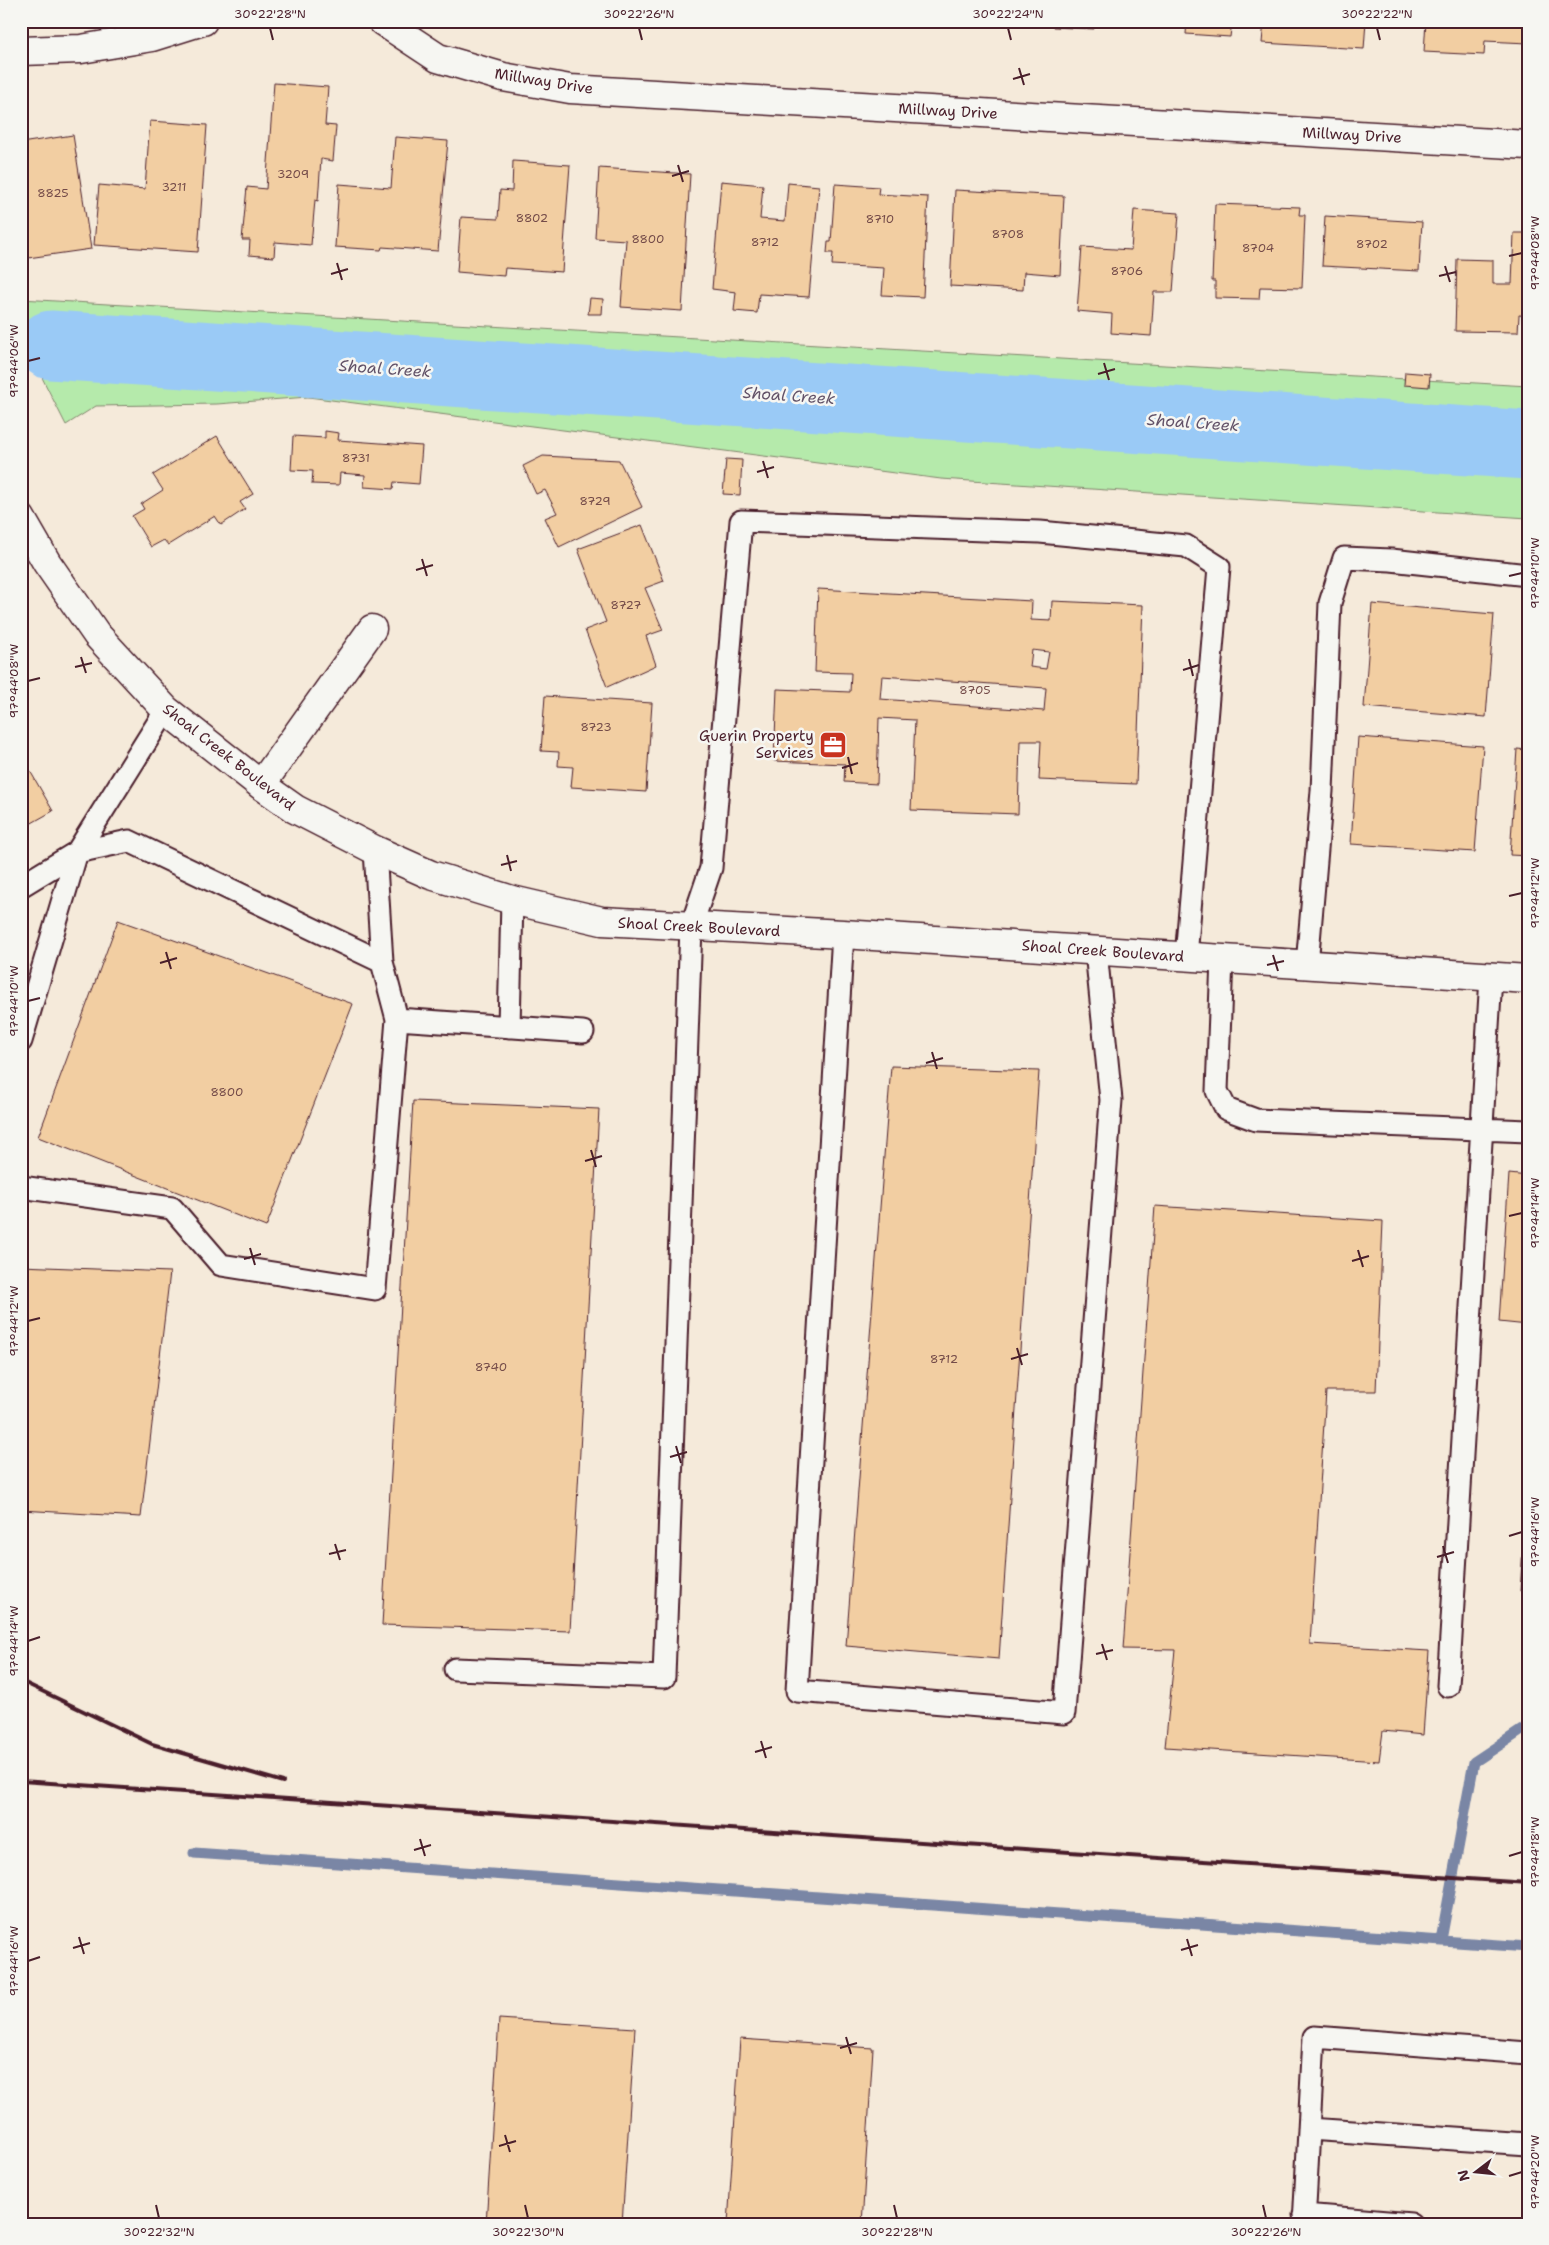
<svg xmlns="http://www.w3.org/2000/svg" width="1549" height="2245" font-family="'Shantell Sans',sans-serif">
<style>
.green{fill:#b5eaab;stroke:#80846b}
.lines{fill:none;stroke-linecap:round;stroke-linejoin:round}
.stream{stroke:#7a86a5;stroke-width:11}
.river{stroke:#9acaf6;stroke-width:69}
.building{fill:#f2cea2;stroke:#4a1f2b;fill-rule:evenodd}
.lane-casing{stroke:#4a1f2b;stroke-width:25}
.street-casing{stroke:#4a1f2b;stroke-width:31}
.secondary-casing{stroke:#4a1f2b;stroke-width:31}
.lane{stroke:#f6f6f2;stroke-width:21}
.street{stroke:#f6f6f2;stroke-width:28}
.secondary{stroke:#f6f6f2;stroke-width:28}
.rail{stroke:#4a1f2b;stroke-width:4}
.ticks{fill:none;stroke:#4a1f2b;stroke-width:2}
.labels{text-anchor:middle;stroke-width:5;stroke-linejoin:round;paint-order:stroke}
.number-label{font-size:12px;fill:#744b49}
.street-label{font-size:15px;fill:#4a1f2b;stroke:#f6f6f2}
.poi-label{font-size:15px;fill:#4a1f2b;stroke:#f6f6f2;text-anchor:end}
.water-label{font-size:16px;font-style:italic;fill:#625268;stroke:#f6f6f2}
.neatline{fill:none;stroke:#4a1f2b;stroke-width:2}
.ticks-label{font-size:12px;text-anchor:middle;fill:#4a1f2b}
</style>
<rect width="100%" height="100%" fill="#f5eada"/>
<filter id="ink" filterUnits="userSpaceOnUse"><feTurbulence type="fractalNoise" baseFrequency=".02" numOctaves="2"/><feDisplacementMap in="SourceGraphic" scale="10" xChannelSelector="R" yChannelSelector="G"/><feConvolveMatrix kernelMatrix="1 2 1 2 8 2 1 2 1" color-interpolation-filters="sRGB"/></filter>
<g filter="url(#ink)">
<path class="green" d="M 21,299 L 1528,386 L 1528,518 L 941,479 L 308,397 L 217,404 L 96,406 L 66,425 L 21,336 Z"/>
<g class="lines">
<path class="stream" d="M 194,1853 L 1528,1947
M 1441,1940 L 1474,1762 L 1528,1726"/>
<path class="river" d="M 51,345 L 1528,445"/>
</g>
<path class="building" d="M 939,21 L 959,21 L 959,25 Z
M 1053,21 L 1094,21 L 1094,29 L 1053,27 Z
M 1187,21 L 1232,21 L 1230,37 L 1186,34 Z
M 1264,21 L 1366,21 L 1364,49 L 1262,43 Z
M 1426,21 L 1528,21 L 1528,43 L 1485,41 L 1484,55 L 1424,52 Z
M 274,83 L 328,87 L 325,125 L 336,126 L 333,161 L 321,159 L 318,201 L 315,200 L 311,245 L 275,242 L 274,257 L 249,255 L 250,240 L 242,240 L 247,187 L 266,189 Z
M 150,121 L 207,125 L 198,252 L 94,245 L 99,185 L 145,189 Z
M 73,135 L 91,249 L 21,259 L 21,203 L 26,202 L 23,183 L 21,184 L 21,143 Z
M 395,137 L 448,141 L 438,251 L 382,247 L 381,250 L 335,247 L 339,184 L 391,188 Z
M 513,161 L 570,165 L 562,272 L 505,268 L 504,276 L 457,272 L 461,217 L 498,219 L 500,190 L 512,191 Z
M 599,168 L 690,174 L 682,311 L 621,307 L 626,240 L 595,238 Z
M 721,181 L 763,185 L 760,219 L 785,221 L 788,183 L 819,186 L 809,297 L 759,294 L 757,313 L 734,311 L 736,292 L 712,289 Z
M 835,184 L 879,187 L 878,194 L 928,197 L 923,297 L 882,295 L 884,268 L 832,265 L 833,253 L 827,253 L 828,242 L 831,242 Z
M 955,190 L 1064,196 L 1060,275 L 1024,272 L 1023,290 L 950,286 Z
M 1215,204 L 1300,207 L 1299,215 L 1305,215 L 1302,288 L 1260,287 L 1259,299 L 1215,298 L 1215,281 L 1212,281 Z
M 1134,210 L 1179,213 L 1173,292 L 1154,292 L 1151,336 L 1111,333 L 1112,314 L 1077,311 L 1082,247 L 1131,250 Z
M 1325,216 L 1422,222 L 1419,271 L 1322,266 Z
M 1514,233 L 1528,233 L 1528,316 L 1519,315 L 1518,332 L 1455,331 L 1457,259 L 1493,260 L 1493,284 L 1512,284 Z
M 590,298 L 603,299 L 602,314 L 588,314 Z
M 1405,372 L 1430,374 L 1429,387 L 1404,385 Z
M 325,431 L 339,433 L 338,440 L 422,446 L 419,484 L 394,482 L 393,489 L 364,487 L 365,475 L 340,473 L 339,485 L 312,484 L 313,471 L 291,470 L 293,436 L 325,438 Z
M 217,436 L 253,494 L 240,502 L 245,509 L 221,525 L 215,516 L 168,545 L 164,540 L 151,547 L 132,516 L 144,509 L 141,504 L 163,490 L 153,475 Z
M 543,456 L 619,460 L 642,507 L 559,547 L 545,518 L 557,513 L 545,490 L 536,494 L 523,466 Z
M 726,459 L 742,460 L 740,495 L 723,494 Z
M 642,525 L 664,581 L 645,588 L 663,630 L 646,636 L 656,665 L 607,687 L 585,630 L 606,622 L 578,549 Z
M 818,589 L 1032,601 L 1031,620 L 1051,621 L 1052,601 L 1143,605 L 1136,784 L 1039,780 L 1041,741 L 1020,741 L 1018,814 L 911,810 L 915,720 L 879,718 L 877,784 L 844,782 L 845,764 L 774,761 L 777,689 L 850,692 L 851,673 L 815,672 ZM 1032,650 L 1049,652 L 1046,669 L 1030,667 ZM 882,676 L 1046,688 L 1044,711 L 880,699 Z
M 1372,604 L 1494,614 L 1486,717 L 1364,707 Z
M 1528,669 L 1528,711 L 1525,711 Z
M 545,696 L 652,703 L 646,792 L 571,787 L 573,767 L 558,766 L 559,752 L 541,751 Z
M 1358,737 L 1483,746 L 1475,852 L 1351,844 Z
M 1517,749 L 1528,750 L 1528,856 L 1510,855 Z
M 21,755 L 53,811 L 21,829 Z
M 118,920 L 353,1004 L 266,1227 L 38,1137 Z
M 891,1066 L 1039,1071 L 999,1659 L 846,1646 Z
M 413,1101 L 599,1109 L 570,1631 L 382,1625 Z
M 1509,1174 L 1528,1176 L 1528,1325 L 1499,1322 Z
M 1155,1206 L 1383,1221 L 1376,1391 L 1326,1391 L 1310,1644 L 1429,1651 L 1423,1735 L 1383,1731 L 1379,1761 L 1165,1747 L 1175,1650 L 1123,1649 Z
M 21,1266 L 170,1272 L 141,1517 L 21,1510 Z
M 1528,1472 L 1528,1591 L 1520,1591 Z
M 499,2019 L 635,2028 L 622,2224 L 486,2224 Z
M 740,2039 L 873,2048 L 862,2224 L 728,2224 Z"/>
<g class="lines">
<g class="lane-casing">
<path id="lane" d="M 21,886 L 77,852 L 166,710
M 843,934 L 797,1691 L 1064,1713 L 1111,1100 L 1096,951
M 1222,959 L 1217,1091 L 1226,1109 L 1256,1120 L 1528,1131
M 1307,965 L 1322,791 L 1330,603 L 1344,558 L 1391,560 L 1528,575
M 397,1019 L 583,1032
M 509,1027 L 512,900
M 21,1041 L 77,852 L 129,841 L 382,962
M 21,1187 L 172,1208 L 221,1265 L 375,1289 L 397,1019 L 382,962 L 375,850
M 455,1669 L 664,1677 L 691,927 L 711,868 L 741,521 L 1040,532 L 1186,546 L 1219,567 L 1186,957
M 1448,1686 L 1491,977
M 1309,2129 L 1528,2144
M 1304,2215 L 1411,2224
M 1304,2224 L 1314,2037 L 1528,2053"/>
</g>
<g class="street-casing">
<path id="street" d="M 382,21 L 438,58 L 503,77 L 570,89 L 1528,145
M 21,51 L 81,49 L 152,37 L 203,21
M 261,785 L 372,629"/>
</g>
<g class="secondary-casing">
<path id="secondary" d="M 21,518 L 47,563 L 97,635 L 166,710 L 261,785 L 295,809 L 375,850 L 431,875 L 512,900 L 602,921 L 843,934 L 1528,979"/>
</g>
<use href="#lane" class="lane"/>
<use href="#street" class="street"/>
<use href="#secondary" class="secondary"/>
<path class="rail" d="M 21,1681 L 152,1744 L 283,1782
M 21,1781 L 1528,1883"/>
</g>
</g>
<path class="ticks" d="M 270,28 L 273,40M 639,28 L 642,40M 1008,28 L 1011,40M 1377,28 L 1380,40M 1019,68 L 1024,85M 1013,79 L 1030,74M 678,165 L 683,182M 672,176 L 689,171M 1509,256 L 1522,253M 337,263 L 342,280M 1445,266 L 1450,282M 331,274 L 348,269M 1439,276 L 1456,272M 28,361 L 40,358M 1104,363 L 1109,380M 1098,374 L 1115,369M 763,461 L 768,478M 757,472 L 774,467M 422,559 L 427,576M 416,570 L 433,565M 1509,576 L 1522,573M 81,657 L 86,673M 1189,659 L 1193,676M 75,667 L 92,663M 1183,670 L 1199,665M 28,681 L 40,678M 848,757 L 852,774M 842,768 L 858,763M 507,855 L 511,871M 501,865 L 517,861M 1509,896 L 1522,893M 166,952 L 171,969M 1273,955 L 1278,971M 160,963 L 177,958M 1267,965 L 1284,961M 28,1001 L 40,998M 932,1052 L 937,1069M 926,1063 L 943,1058M 591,1150 L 596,1167M 585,1161 L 602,1156M 1509,1216 L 1522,1213M 250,1248 L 255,1265M 1358,1250 L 1363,1267M 244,1259 L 261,1254M 1352,1261 L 1369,1256M 28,1321 L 40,1318M 1017,1348 L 1022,1365M 1011,1359 L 1028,1354M 676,1446 L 681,1463M 670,1457 L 687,1452M 1509,1536 L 1522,1532M 335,1544 L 340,1560M 1443,1546 L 1448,1563M 329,1554 L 346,1550M 1437,1557 L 1454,1552M 28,1641 L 40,1637M 1102,1644 L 1107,1660M 1096,1654 L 1113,1650M 761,1741 L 766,1758M 755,1752 L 772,1747M 420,1839 L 425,1856M 414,1850 L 431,1845M 1509,1856 L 1522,1852M 79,1937 L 84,1954M 1187,1939 L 1192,1956M 73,1948 L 90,1943M 1181,1950 L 1198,1945M 28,1961 L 40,1957M 846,2037 L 851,2054M 840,2048 L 857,2043M 505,2135 L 510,2152M 499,2146 L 516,2141M 1509,2176 L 1522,2172M 156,2205 L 159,2218M 525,2205 L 528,2218M 894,2205 L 897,2218M 1263,2205 L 1266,2218"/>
<defs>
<g id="office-square" transform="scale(1.4375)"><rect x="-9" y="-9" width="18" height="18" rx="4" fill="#c8321e" stroke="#f6f6f2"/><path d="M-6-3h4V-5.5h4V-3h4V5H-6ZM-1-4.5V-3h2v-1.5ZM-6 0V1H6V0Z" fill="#fff"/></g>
</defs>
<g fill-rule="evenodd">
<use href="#office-square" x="833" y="745"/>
</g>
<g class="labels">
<g class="number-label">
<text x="293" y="178">3209</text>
<text x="174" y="191">3211</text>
<text x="53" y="197">8825</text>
<text x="532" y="222">8802</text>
<text x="880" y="223">8710</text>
<text x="1008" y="238">8708</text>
<text x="648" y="243">8800</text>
<text x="765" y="246">8712</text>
<text x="1372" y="248">8702</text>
<text x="1258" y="252">8704</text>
<text x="1127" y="275">8706</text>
<text x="356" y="462">8731</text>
<text x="595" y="505">8729</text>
<text x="626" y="609">8727</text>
<text x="975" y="694">8705</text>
<text x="596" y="731">8723</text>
<text x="227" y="1096">8800</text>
<text x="944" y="1363">8712</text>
<text x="491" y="1371">8740</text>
</g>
<g class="street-label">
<text transform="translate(544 81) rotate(9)" y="5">Millway Drive</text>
<text transform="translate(948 111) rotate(3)" y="5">Millway Drive</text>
<text transform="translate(1352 135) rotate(3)" y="5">Millway Drive</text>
<text transform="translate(229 757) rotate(38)" y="5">Shoal Creek Boulevard</text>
<text transform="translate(699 927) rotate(3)" y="5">Shoal Creek Boulevard</text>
<text transform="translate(1103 951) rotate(4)" y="5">Shoal Creek Boulevard</text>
</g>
<g class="poi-label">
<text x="814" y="741">Guerin Property<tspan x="814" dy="17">Services</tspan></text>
</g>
<g class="water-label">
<text transform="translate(385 368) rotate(4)" y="6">Shoal Creek</text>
<text transform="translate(789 395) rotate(4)" y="6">Shoal Creek</text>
<text transform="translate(1193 422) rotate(4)" y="6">Shoal Creek</text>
</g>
</g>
<rect width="1549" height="2245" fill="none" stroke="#f6f6f2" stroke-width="55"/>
<g transform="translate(1476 2172) rotate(254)" stroke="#f6f6f2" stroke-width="4" paint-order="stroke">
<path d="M0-4L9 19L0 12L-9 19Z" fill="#4a1f2b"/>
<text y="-8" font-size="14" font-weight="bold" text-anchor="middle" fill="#4a1f2b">N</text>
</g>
<rect x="28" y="28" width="1494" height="2190" class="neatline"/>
<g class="ticks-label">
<text x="270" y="18">30°22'28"N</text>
<text x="639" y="18">30°22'26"N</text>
<text x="1008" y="18">30°22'24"N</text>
<text x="1377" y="18">30°22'22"N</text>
<text transform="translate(1535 253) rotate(-90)" y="4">97°44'08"W</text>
<text transform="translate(14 361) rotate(-90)" y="4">97°44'06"W</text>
<text transform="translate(1535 573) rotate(-90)" y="4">97°44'10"W</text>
<text transform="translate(14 681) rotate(-90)" y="4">97°44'08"W</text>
<text transform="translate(1535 893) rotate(-90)" y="4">97°44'12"W</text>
<text transform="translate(14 1001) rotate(-90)" y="4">97°44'10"W</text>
<text transform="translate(1535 1213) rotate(-90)" y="4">97°44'14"W</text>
<text transform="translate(14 1321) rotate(-90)" y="4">97°44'12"W</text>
<text transform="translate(1535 1532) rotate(-90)" y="4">97°44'16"W</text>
<text transform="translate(14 1641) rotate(-90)" y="4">97°44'14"W</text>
<text transform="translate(1535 1852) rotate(-90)" y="4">97°44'18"W</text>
<text transform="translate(14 1961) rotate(-90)" y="4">97°44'16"W</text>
<text transform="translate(1535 2172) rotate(-90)" y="4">97°44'20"W</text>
<text x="159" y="2236">30°22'32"N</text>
<text x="528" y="2236">30°22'30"N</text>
<text x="897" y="2236">30°22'28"N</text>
<text x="1266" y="2236">30°22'26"N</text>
</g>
</svg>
